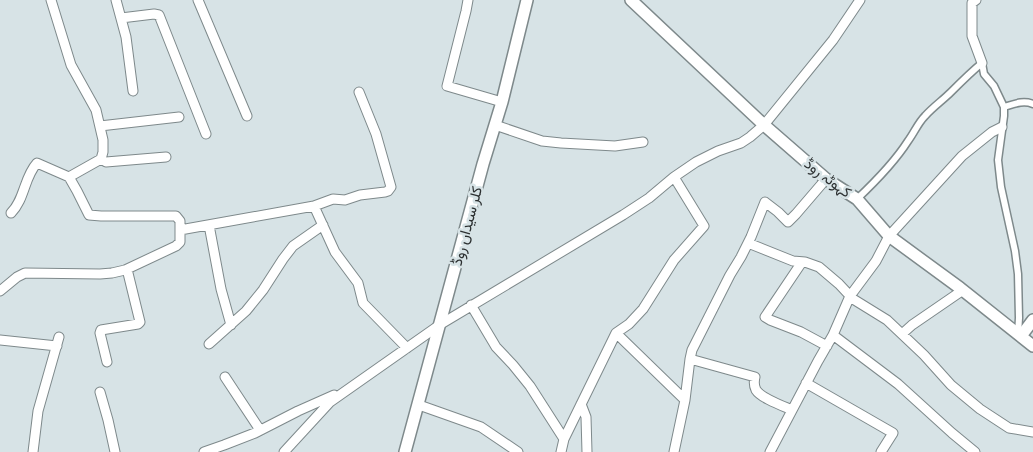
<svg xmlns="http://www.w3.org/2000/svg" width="1033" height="452" font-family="'PT Sans Narrow',Vazirmatn,sans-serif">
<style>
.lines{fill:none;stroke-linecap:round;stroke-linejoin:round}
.pedestrian-casing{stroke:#7e898b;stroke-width:9}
.minor-casing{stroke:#7e898b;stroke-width:11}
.secondary-casing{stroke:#7e898b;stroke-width:14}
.pedestrian{stroke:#fff;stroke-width:6}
.minor{stroke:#fff;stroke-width:9}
.secondary{stroke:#fff;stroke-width:11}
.labels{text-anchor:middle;stroke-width:5;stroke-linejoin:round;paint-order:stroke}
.street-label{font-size:15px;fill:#2c3031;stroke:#d7e3e6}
</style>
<rect width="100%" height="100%" fill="#d7e3e6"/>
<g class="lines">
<g class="pedestrian-casing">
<path id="pedestrian" d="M 1004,107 C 1014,104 1023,100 1033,104
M 857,199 C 876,181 894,163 908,141 C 914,133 918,123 925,116 C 933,107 943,100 951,92 C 961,82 971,72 982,63 L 984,74 L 994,86 L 1004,107 L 1004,116 L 998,160 L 1001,187 L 1015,251 L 1018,274 L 1019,318 L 1018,334"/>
</g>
<g class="minor-casing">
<path id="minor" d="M 51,0 L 71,65 L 96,110 L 103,140 L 103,152 L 101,159 L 69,177 L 77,191 L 89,215 L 101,216 L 176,216 L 180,221 L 180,230 L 314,206 L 335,252 L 358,283 L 363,303 L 407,348
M 116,0 L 126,37 L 133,91
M 198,0 L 247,116
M 468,0 L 466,11 L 447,86 L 502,102
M 976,0 L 972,3 L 972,36 L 982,63
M 121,18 L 154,14 L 159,15 L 206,134
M 495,125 L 542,141 L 561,143 L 615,146 L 643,142
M 100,126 L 179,117
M 101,159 L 106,162 L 166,157
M 314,206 L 333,199 L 345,200 L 360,195 L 385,192 L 388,191 L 391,187 L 376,134 L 359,92
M 11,213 C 25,199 24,177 37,163 L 69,177
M 209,225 L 221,289 L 231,325
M 748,243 L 793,261 L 805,262 L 819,267 L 839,284 L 853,299 L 887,320 L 924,355 L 951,385 L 980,409 L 1009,428 L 1033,432
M 802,262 L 765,317 L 770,320 L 801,332 L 827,346
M 0,291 L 17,277 L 25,273 L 100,274 L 112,273 L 125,270 L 176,246 L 180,242 L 180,230
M 471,305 L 496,347 L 513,365 L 530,386 L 564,439 L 561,452
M 616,333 L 685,400
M 902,334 L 912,325 L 963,290
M 833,335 L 898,384 L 952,433 L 975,452
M 0,340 L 57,346
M 209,344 L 246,311 L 263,290 L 283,259 L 293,246 L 323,225
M 690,359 L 755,377 C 754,381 754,386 756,390 C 761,398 783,406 792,410
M 107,362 L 100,333 L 101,330 L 138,324 L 140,322 L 127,269
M 225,377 L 260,430
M 806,383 L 893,433 L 881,452
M 100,392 L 108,420 L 115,452
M 581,404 L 586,417 L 587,452
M 419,405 L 481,427 L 518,452
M 564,439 L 616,333 L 629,324 L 643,309 L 674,260 L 704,226 L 674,177
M 33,452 L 38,411 L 59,337
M 204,452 L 224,445 L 255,433 L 298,411 L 334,395
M 284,452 L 330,402 L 441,324 L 623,215 L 649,198 L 674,177 L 696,162 L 718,151 L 741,143 L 750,137 L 764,125 L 833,40 L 860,0
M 674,452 L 685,400 L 690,359 L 692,350 L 730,275 L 741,257 L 751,237 L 765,202 L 778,212 L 788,222 L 796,214 L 826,179
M 770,452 L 818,361 L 833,335 L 850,296 L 876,261 L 889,236 L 962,156 L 992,132 L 1002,127"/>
</g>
<g class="secondary-casing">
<path id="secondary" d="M 631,0 L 764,125 L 826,179 L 857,199 L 889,236 L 960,288 L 1033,346
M 1021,336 L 1033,320
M 405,452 L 483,164 L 502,102 L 527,0"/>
</g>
<use href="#pedestrian" class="pedestrian"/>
<use href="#minor" class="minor"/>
<use href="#secondary" class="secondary"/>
</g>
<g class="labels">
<g class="street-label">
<text transform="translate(828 178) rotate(37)" y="5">کہوٹہ روڈ</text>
<text transform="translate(467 226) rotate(-75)" y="5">کلر سیداں روڈ</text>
</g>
</g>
</svg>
